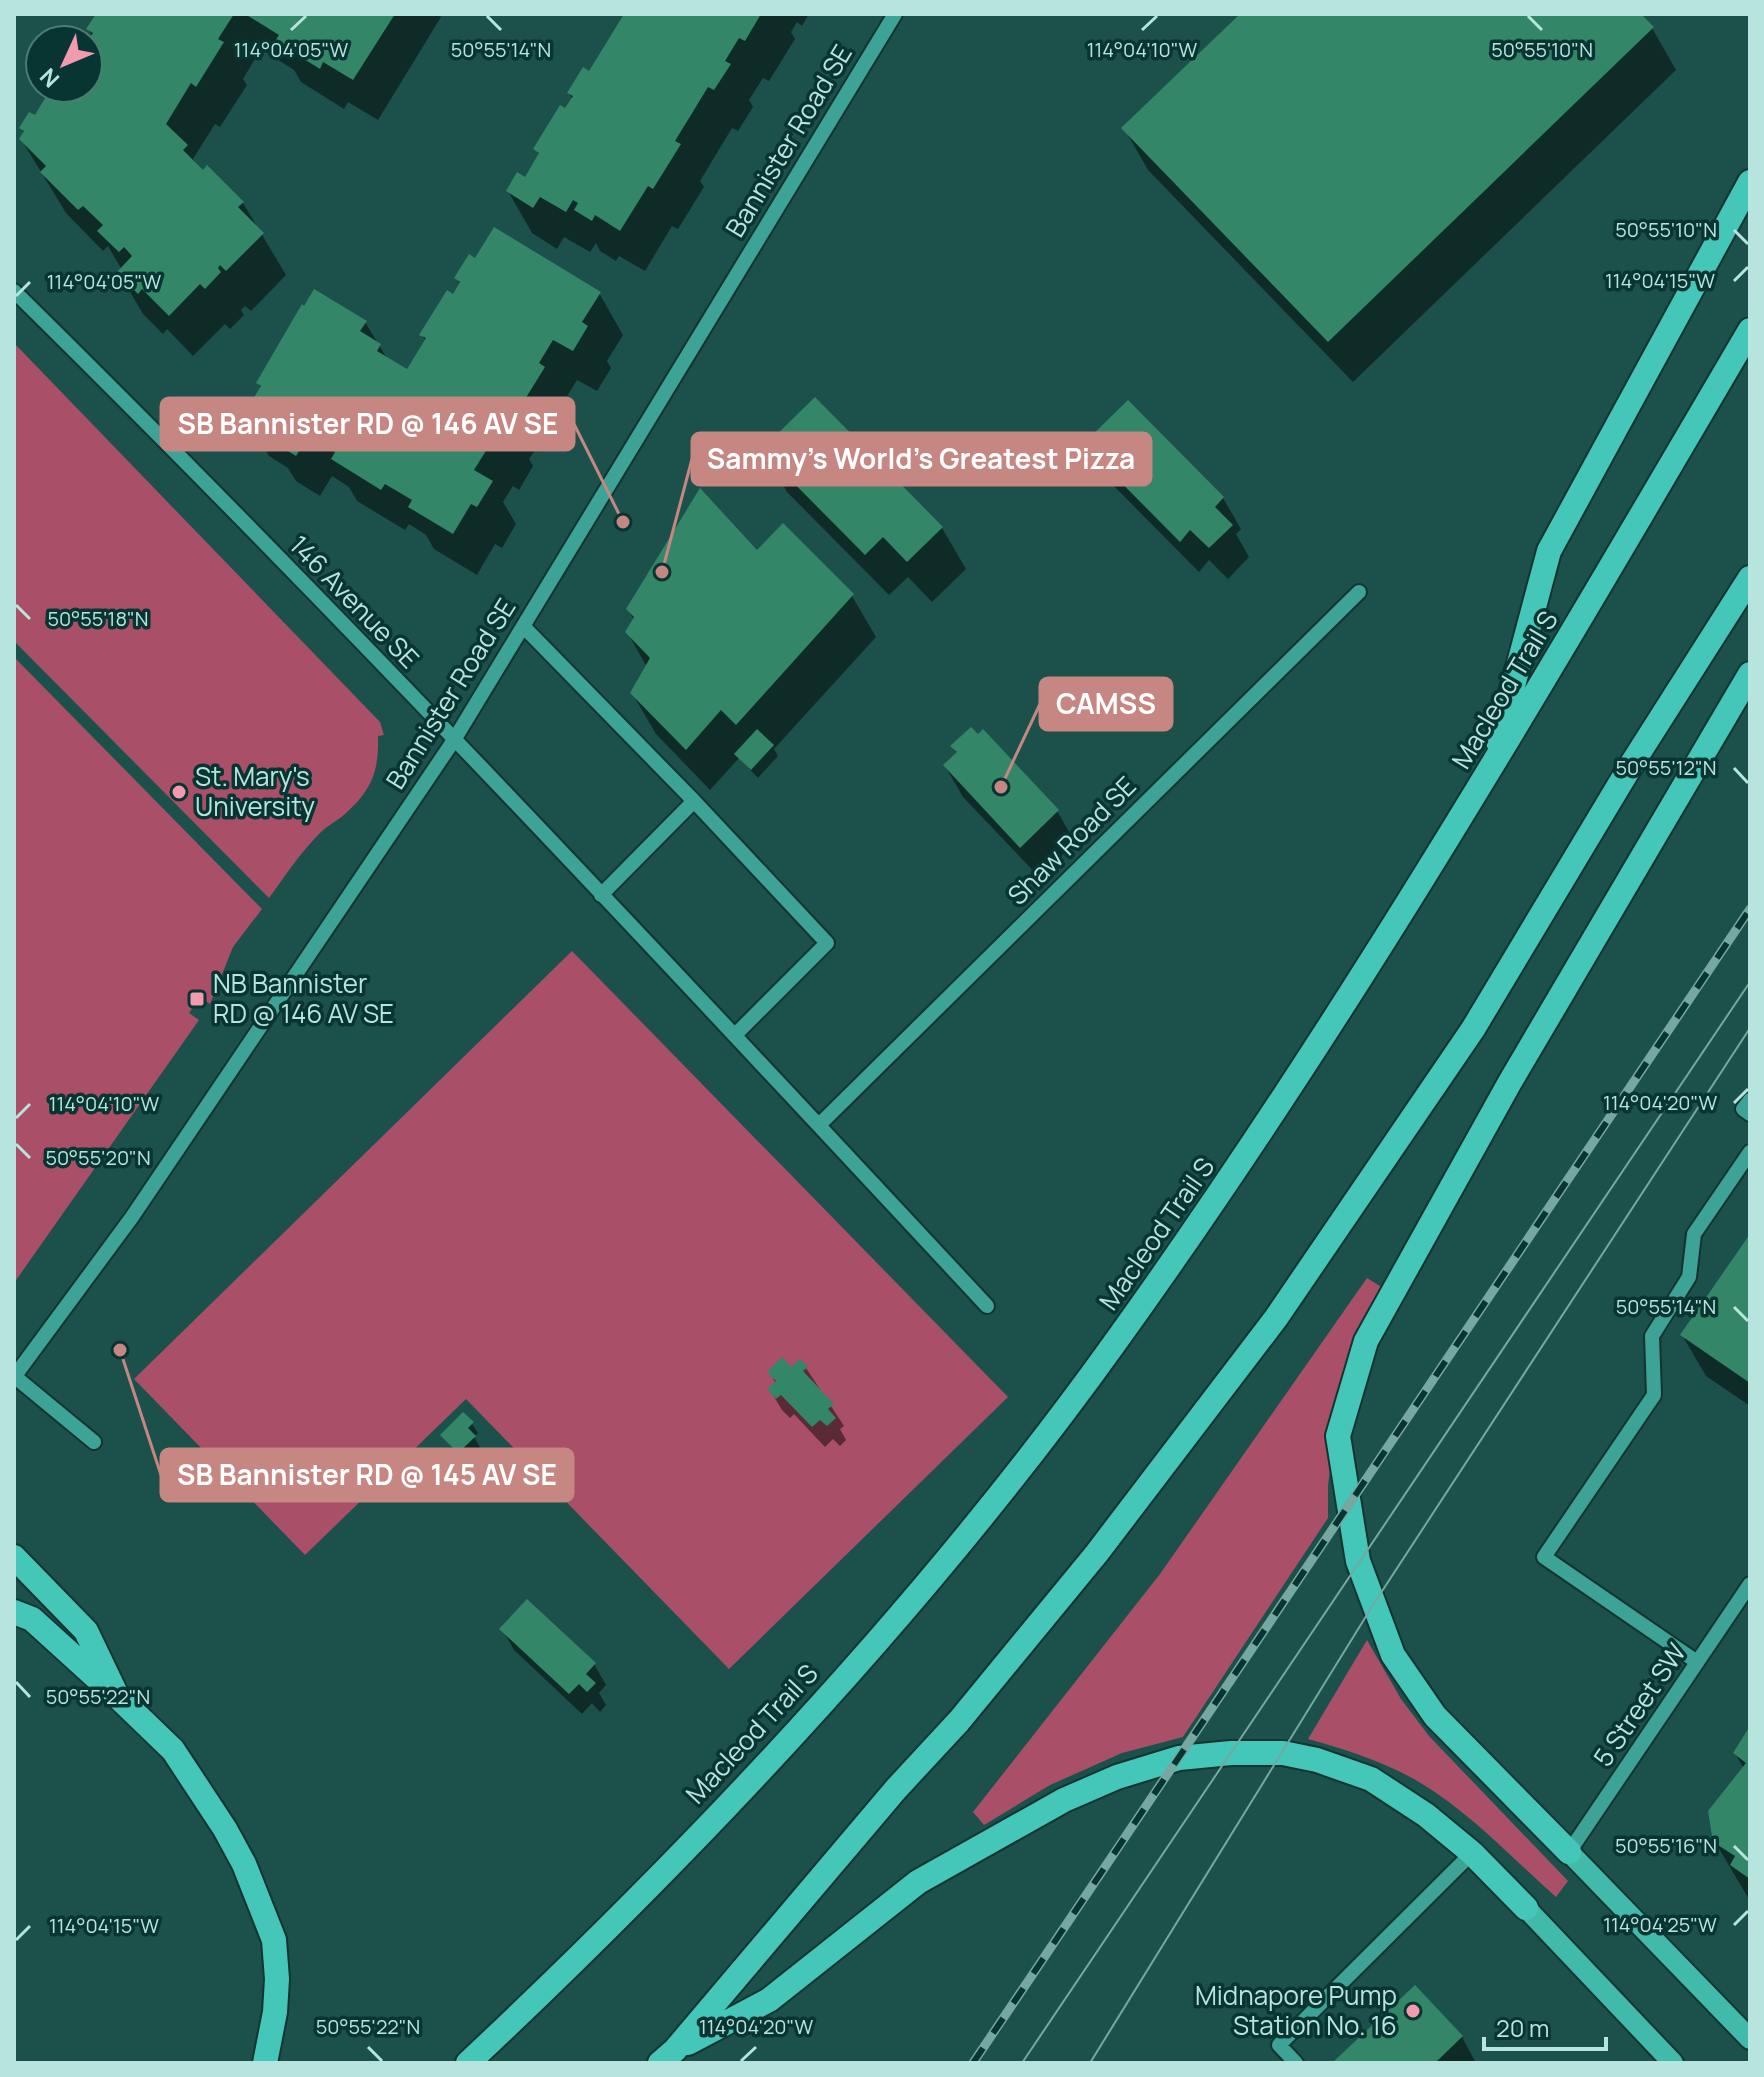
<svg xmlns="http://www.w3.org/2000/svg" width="1764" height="2077" font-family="Manrope,sans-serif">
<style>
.green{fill:#a94f67}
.shadow{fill:#0007}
.building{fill:#338667}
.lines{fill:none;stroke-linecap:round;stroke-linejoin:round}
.minor-casing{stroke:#143430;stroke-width:18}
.major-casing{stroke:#143430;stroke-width:24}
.highway-casing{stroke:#143430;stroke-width:28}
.minor{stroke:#3da397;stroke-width:14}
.major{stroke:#41b9ab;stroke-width:20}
.highway{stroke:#44c7b9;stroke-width:24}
.tram{stroke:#76a7a0;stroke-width:2}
.rail-casing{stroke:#76a7a0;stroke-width:9}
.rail{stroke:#083531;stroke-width:6;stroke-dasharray:18;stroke-linecap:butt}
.ticks{fill:none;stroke:#b7e4dd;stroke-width:3}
.poi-dot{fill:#f29aae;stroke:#083531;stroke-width:3}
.labels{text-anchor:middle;stroke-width:7;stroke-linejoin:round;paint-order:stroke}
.street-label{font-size:26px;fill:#b7e4dd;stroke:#083531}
.poi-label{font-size:26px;fill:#b7e4dd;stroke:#083531;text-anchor:start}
.ticks-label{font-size:20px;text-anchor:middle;fill:#b7e4dd;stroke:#083531;stroke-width:7;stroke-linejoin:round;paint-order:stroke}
.leader{fill:none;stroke:#c68682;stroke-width:3}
.callout-dot{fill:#c68682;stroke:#083531;stroke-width:3}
.callout{fill:#c68682;stroke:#c68682;stroke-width:3}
.callout-label{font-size:28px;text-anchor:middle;font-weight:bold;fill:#fff}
</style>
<rect width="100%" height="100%" fill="#1c514b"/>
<path class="green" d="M 14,343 L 380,722 L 384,735 L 378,736 C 379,771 372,790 345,814 C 337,821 327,826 320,833 C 300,853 285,876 269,898 L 14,641 Z
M 14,657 L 262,909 L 233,947 L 210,1004 L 200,997 L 189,1013 L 199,1020 L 14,1283 Z
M 572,951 L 1008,1397 L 729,1669 L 466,1399 L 305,1555 L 134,1379 Z
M 1367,1278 L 1383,1288 L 1334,1438 L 1328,1485 L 1328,1518 L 1183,1737 L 1122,1753 L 1050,1785 L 984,1825 L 973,1812 L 1160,1574 Z
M 1367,1640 L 1401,1699 L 1429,1736 L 1568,1881 L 1556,1897 C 1511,1857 1466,1808 1412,1778 C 1379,1760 1344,1749 1308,1739 Z"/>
<path class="shadow" d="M 98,14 L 439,14 L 441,17 L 378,120 L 348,102 L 344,109 L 301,82 L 294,70 L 261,49 L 243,79 L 247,85 L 220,127 L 215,124 L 193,159 L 199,169 L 243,203 L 286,275 L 251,311 L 245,306 L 241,310 L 244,315 L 230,329 L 225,324 L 193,356 L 167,329 L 163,334 L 143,314 L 119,273 L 122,270 L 108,246 L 103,251 L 66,213 L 21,139 L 25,134 L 21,128 L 35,117 L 53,88 L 88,88 L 88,45 L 93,37 L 89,30 Z
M 625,14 L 809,14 L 802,26 L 797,22 L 791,32 L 795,39 L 769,81 L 763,78 L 749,100 L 753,107 L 738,131 L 732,128 L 700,181 L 704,187 L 678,229 L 672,226 L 645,271 L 619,256 L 616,261 L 600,251 L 596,243 L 590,252 L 564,237 L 557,249 L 532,233 L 508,191 L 525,180 L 540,156 L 536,149 L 573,100 L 569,93 L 590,74 Z
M 1242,14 L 1638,14 L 1652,28 L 1676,70 L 1353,382 L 1148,170 L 1124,128 Z
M 476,260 L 599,293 L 623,335 L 607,361 L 611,368 L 597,391 L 577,380 L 563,403 L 567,410 L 541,452 L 536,449 L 529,459 L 533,466 L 519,490 L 513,486 L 503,502 L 516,524 L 502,548 L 495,544 L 477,575 L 434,549 L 426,535 L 409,524 L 405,530 L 357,501 L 349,487 L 332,476 L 320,496 L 296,481 L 288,468 L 269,456 L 245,415 L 261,388 L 258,383 L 365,322 L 388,360 L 408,372 L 426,342 L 422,335 L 461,286 L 456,278 Z
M 1086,445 L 1223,498 L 1241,529 L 1236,534 L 1249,557 L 1228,579 L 1209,560 L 1199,572 L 1104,476 Z
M 764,450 L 942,528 L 966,569 L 932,602 L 908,577 L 889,595 L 787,492 Z
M 757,553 L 852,596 L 876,637 L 774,749 L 778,756 L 758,778 L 739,758 L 710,790 L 656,734 L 632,693 L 647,667 L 627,632 L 634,620 L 628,609 Z
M 953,746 L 1057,811 L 1075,842 L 1040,878 L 963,797 L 945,766 L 957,754 Z
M 1750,1236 L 1750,1406 L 1706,1376 L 1682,1335 Z
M 806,1368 L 844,1426 L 840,1429 L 846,1440 L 840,1446 L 833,1439 L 825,1447 L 794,1414 L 790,1418 L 782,1410 L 770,1390 L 776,1384 L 770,1372 Z
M 472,1424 L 478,1433 L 474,1437 L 480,1447 L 464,1462 L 443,1436 Z
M 502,1629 L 594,1664 L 606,1685 L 599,1693 L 606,1705 L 600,1712 L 592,1703 L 582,1714 L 514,1650 Z
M 1750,1730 L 1750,1901 L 1715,1842 L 1744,1769 L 1735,1753 Z
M 1462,2037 L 1476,2063 L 1335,2063 Z"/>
<path class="building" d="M 96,14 L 234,14 L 218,39 L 224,42 L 196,87 L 191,83 L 166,124 L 188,145 L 183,150 L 203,170 L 207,165 L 244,202 L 238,207 L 264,233 L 226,271 L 220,265 L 218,268 L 221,272 L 205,289 L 200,284 L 169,316 L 142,289 L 138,294 L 117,272 L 132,256 L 124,247 L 119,252 L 97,231 L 103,225 L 83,206 L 78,210 L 40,172 L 46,166 L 19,139 L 24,131 L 19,128 L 29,112 L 35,115 L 51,88 L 88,88 L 88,41 L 93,33 L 86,29 Z
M 245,14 L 395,14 L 353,80 L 323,62 L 320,69 L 275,41 L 279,35 Z
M 624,14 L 761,14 L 745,41 L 739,38 L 725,61 L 731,64 L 714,90 L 708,87 L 675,141 L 681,144 L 653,189 L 648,186 L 620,231 L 595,215 L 592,221 L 574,210 L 578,203 L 573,200 L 566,212 L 540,197 L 533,208 L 506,191 L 517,172 L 525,177 L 539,153 L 533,149 L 560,105 L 565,108 L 573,96 L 567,93 L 583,67 L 589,71 Z
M 1240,14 L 1641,14 L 1654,27 L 1328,342 L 1121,128 Z
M 494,227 L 601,292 L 582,322 L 588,326 L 573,351 L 553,340 L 539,363 L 545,367 L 517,412 L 511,409 L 504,420 L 511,423 L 495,450 L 489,446 L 474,470 L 493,481 L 477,507 L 471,504 L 453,534 L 408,507 L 412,500 L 385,484 L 381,490 L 331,459 L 335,452 L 308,436 L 296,456 L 270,440 L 274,433 L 243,415 L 261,386 L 256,383 L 302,304 L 304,306 L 314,289 L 367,321 L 360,331 L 381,344 L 377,351 L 407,369 L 426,338 L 419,335 L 447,290 L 453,294 L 460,282 L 454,278 L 469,254 L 475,258 Z
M 815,397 L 943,527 L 907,562 L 883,537 L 865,555 L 761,450 Z
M 1128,400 L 1224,497 L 1215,507 L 1233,525 L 1209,548 L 1190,530 L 1180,542 L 1083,444 Z
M 700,488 L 757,550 L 783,523 L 854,594 L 736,725 L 721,710 L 686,750 L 630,693 L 650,658 L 625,632 L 634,617 L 626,609 Z
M 971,727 L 978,734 L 983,729 L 1059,810 L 1020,848 L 943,765 L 957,752 L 950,746 Z
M 757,729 L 774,745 L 751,770 L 734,754 Z
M 1750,1234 L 1750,1383 L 1680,1335 Z
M 782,1357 L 791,1367 L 800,1359 L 808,1367 L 803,1371 L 834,1404 L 828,1409 L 836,1418 L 827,1426 L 820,1420 L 812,1427 L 781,1395 L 776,1399 L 767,1389 L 776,1381 L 767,1372 Z
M 463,1412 L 474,1422 L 468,1428 L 476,1436 L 458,1453 L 440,1435 Z
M 527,1599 L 596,1663 L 586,1674 L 596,1683 L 587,1692 L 579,1684 L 569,1694 L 499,1629 Z
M 1750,1726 L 1750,1879 L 1730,1865 L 1735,1856 L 1713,1842 L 1708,1811 L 1746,1763 L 1733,1753 Z
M 1415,1985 L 1463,2036 L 1435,2063 L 1332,2063 Z"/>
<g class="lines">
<g class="minor-casing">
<path id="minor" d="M 14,291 C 348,620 668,963 987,1306
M 523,626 L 694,801 L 601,895
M 694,801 L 827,943 L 735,1035
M 1750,1100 L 1743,1109 L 1750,1114
M 819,1125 L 1359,592
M 14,1376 L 94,1442
M 14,1377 L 132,1217 L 454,740 L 895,14
M 1697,1662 L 1544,1557 L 1654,1395 L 1652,1336 L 1689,1277 L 1694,1234 L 1750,1152
M 1569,1852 L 1750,1584
M 1296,2063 L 1279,2045 L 1472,1853"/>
</g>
<g class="major-casing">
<path id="major" d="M 1569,1852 L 1750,2039
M 1526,1908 L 1673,2063"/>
</g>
<g class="highway-casing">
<path id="highway" d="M 1498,742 L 1549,551 L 1750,182
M 14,1557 L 86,1631 L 117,1696 L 173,1750 L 225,1829 L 244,1864 L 274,1940 L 277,1979 L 275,2012 L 265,2063
M 14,1612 L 32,1619 L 108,1688
M 1569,1852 L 1435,1716 L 1393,1655 L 1358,1561 L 1338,1436 L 1366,1341 L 1510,1082 L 1750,674
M 688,2043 L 769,2000 L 918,1882 L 1064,1800 L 1117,1777 L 1179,1758 L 1231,1753 L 1283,1753 L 1317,1760 L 1371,1779 L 1426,1815 L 1472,1853 L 1526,1908
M 468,2063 C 699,1846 929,1602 1114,1344 C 1348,1019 1548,674 1750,330
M 660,2063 L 675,2050 L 896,1789 L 959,1721 L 1097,1553 L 1276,1318 L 1473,1029 L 1633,762 L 1750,578"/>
</g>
<use href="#minor" class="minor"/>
<use href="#major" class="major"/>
<use href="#highway" class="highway"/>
<path class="tram" d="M 1022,2063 L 1750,982
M 1090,2063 L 1373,1605 L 1750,1028"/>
<g class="rail-casing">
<path id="rail" d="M 973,2063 L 1750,909"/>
</g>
<use href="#rail" class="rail"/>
</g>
<path class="ticks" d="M 487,16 L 501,30M 1528,16 L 1542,30M 291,30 L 306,16M 1142,30 L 1157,16M 1734,230 L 1748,244M 1734,281 L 1748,267M 16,296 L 30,282M 16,605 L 30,619M 1734,768 L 1748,783M 1734,1103 L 1748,1089M 16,1118 L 30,1104M 16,1144 L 30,1158M 1734,1307 L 1748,1321M 16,1682 L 30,1697M 1734,1846 L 1748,1860M 1734,1925 L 1748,1911M 16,1940 L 30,1926M 368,2047 L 382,2061M 741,2061 L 756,2047"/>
<g class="poi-dot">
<circle cx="179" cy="792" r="8"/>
<rect x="189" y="991" width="16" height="16" rx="4"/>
<circle cx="1413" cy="2011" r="8"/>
</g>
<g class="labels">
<g class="street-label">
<text transform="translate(789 141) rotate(-59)" y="9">Bannister Road SE</text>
<text transform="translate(354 602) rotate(46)" y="9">146 Avenue SE</text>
<text transform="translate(1505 690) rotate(-59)" y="9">Macleod Trail S</text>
<text transform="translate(451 694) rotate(-58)" y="9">Bannister Road SE</text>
<text transform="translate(1072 841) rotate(-45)" y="9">Shaw Road SE</text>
<text transform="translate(1157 1234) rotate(-55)" y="9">Macleod Trail S</text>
<text transform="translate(1640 1705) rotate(-56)" y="9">5 Street SW</text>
<text transform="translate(752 1734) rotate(-47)" y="9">Macleod Trail S</text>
</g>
<g class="poi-label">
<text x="195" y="786">St. Mary's<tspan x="195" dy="30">University</tspan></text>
<text x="213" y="993">NB Bannister<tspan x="213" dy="30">RD @ 146 AV SE</tspan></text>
<text x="1397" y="2005" text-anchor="end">Midnapore Pump<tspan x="1397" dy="30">Station No. 16</tspan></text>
</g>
</g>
<g class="ticks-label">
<text x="291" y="57">114°04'05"W</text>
<text x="1142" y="57">114°04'10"W</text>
<text x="501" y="57">50°55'14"N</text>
<text x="1542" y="57">50°55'10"N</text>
<text x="1666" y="237">50°55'10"N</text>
<text x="1660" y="288">114°04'15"W</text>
<text x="104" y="289">114°04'05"W</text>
<text x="98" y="626">50°55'18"N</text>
<text x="1666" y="775">50°55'12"N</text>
<text x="1660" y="1110">114°04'20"W</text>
<text x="104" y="1111">114°04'10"W</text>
<text x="98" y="1165">50°55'20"N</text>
<text x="1666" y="1314">50°55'14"N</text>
<text x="98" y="1704">50°55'22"N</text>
<text x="1666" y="1853">50°55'16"N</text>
<text x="1660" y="1932">114°04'25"W</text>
<text x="104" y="1933">114°04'15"W</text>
<text x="368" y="2034">50°55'22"N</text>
<text x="756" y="2034">114°04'20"W</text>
</g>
<path class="leader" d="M623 522L574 424M662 572L692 459M1001 787L1040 704M120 1350L161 1475"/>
<g class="callout-dot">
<circle cx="623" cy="522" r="8"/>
<circle cx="662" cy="572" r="8"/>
<circle cx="1001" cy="787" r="8"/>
<circle cx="120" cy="1350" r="8"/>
</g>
<g class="callout">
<rect x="161" y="398" width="413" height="52" rx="8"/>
<rect x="692" y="433" width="459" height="52" rx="8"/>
<rect x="1040" y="678" width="132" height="52" rx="8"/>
<rect x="161" y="1449" width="412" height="52" rx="8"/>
</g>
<g class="callout-label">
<text x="368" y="434">SB Bannister RD @ 146 AV SE</text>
<text x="921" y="469">Sammy's World's Greatest Pizza</text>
<text x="1106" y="714">CAMSS</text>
<text x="367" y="1485">SB Bannister RD @ 145 AV SE</text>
</g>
<rect width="1764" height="2077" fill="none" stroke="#b7e4dd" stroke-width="32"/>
<g transform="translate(64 64) rotate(226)"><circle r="38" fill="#083531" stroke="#4e7b76" stroke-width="2"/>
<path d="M0-6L14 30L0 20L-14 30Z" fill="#f29aae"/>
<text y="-12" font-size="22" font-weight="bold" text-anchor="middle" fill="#b7e4dd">N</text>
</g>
<path d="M1484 2037v12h122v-12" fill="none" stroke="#b7e4dd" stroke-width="4"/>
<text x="1496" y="2037" font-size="24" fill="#b7e4dd" stroke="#083531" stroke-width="6" paint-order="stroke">20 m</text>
</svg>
